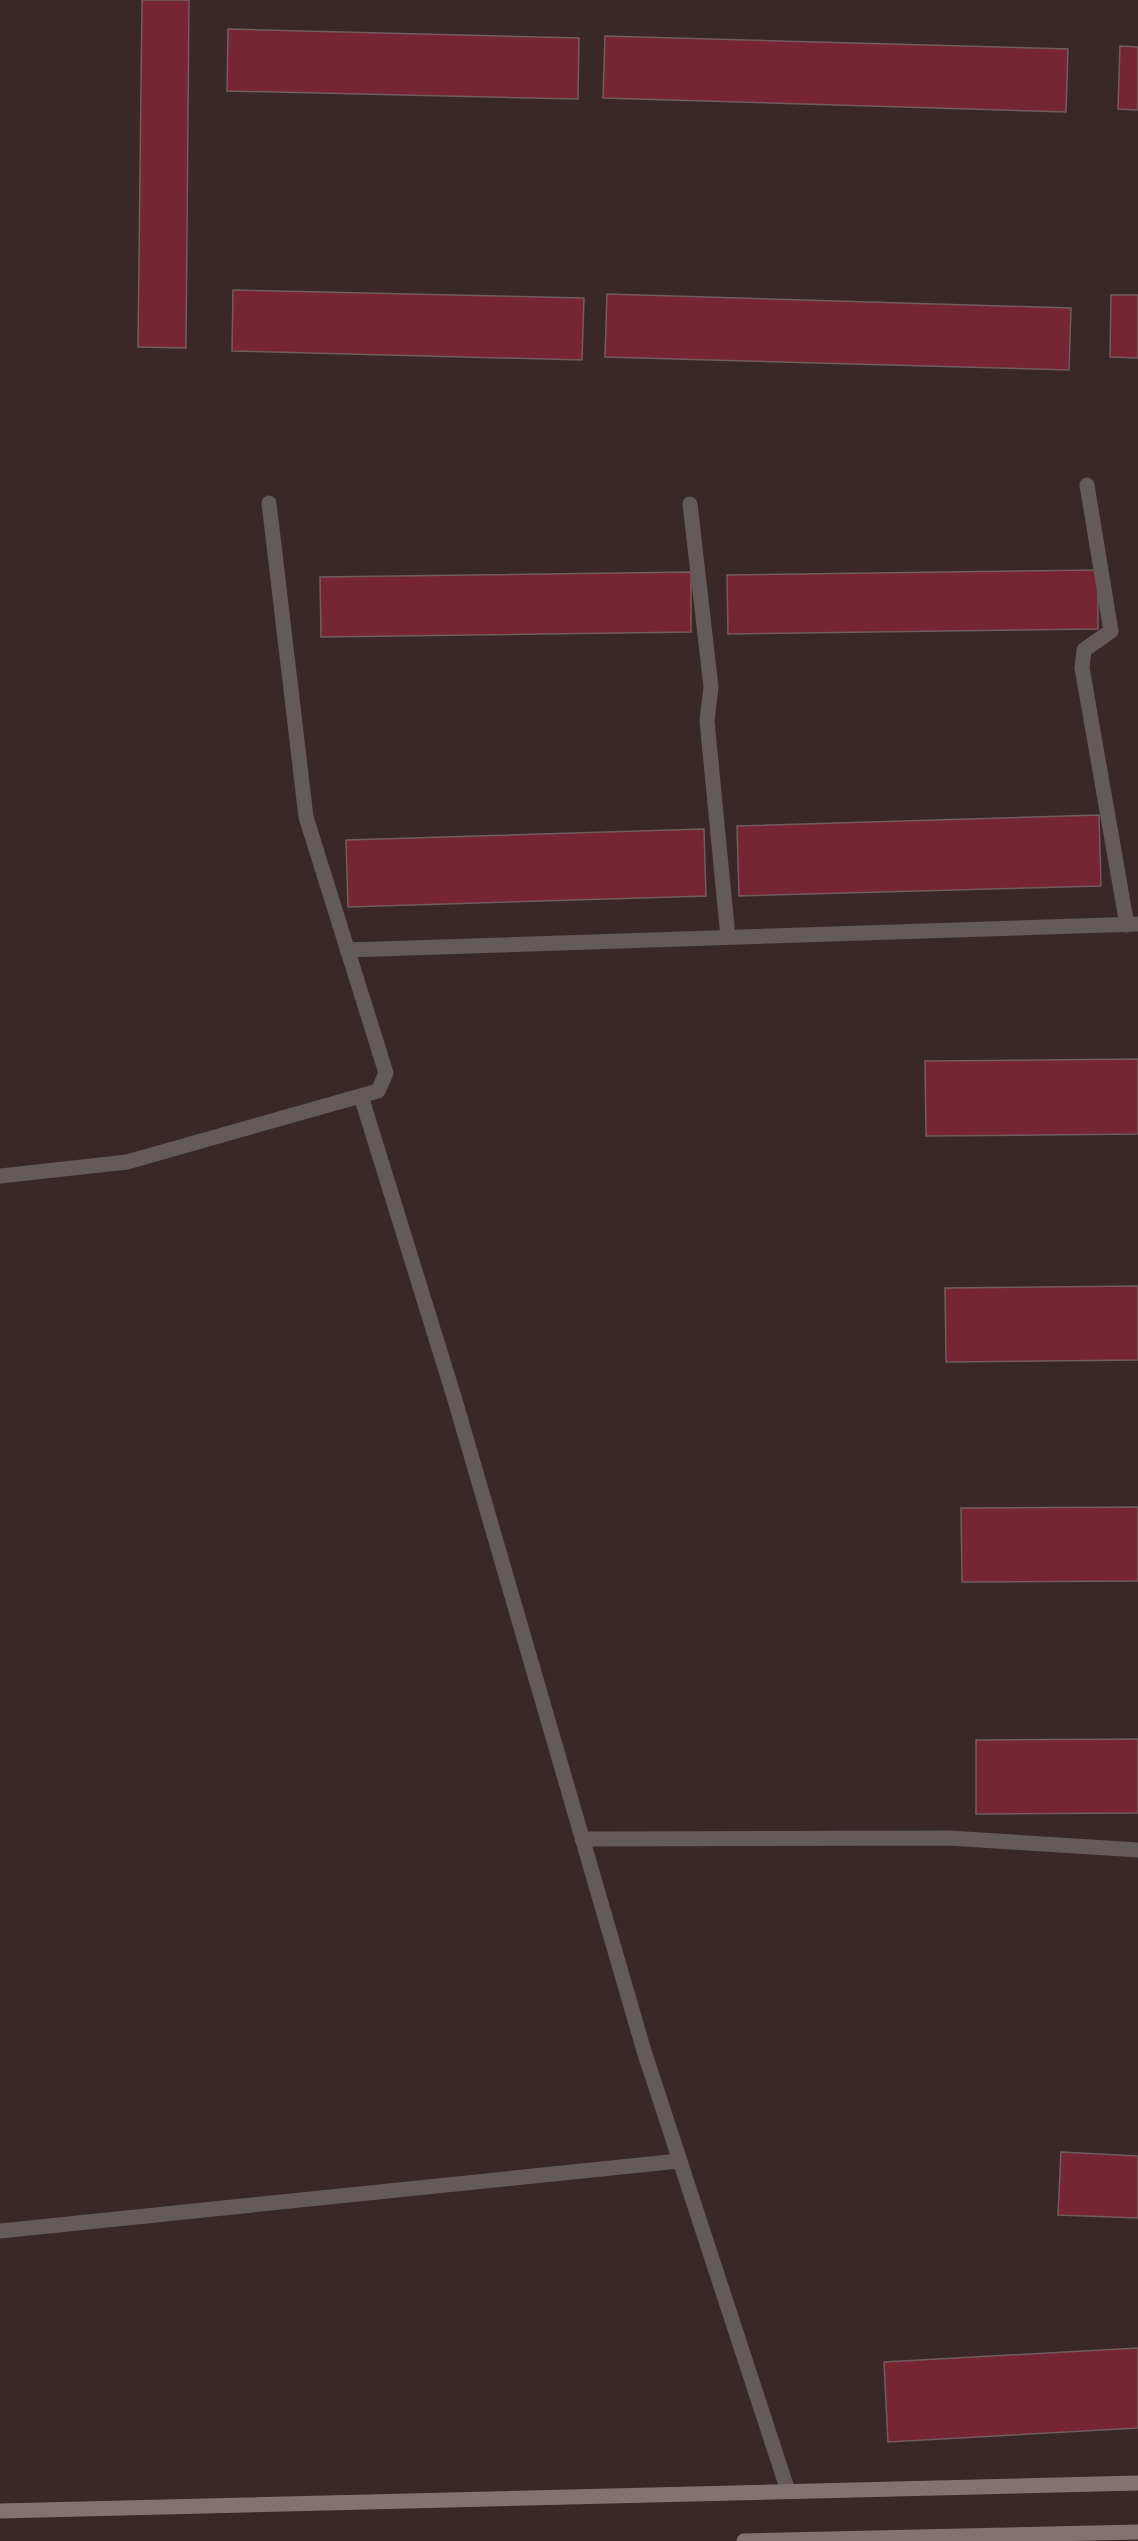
<svg xmlns="http://www.w3.org/2000/svg" width="1138" height="2541" font-family="'Fira Sans',sans-serif">
<style>
.building{fill:#762532;stroke:#725d5e;stroke-width:1.5}
.lines{fill:none;stroke-linecap:round;stroke-linejoin:round}
.lane{stroke:#645a5a;stroke-width:15}
.street{stroke:#645a5a;stroke-width:15}
.secondary{stroke:#827373;stroke-width:15}
</style>
<rect width="100%" height="100%" fill="#3a2728"/>
<path class="building" d="M 142,0 L 189,0 L 186,348 L 138,347 Z
M 228,29 L 579,38 L 578,99 L 227,91 Z
M 605,36 L 1068,49 L 1066,112 L 603,98 Z
M 1120,46 L 1138,47 L 1138,110 L 1118,109 Z
M 233,290 L 584,298 L 582,360 L 232,351 Z
M 607,294 L 1071,308 L 1069,370 L 605,357 Z
M 1111,295 L 1138,295 L 1138,358 L 1110,357 Z
M 1098,570 L 1098,629 L 728,634 L 727,575 Z
M 691,572 L 691,632 L 321,637 L 320,577 Z
M 1099,815 L 1101,886 L 739,896 L 737,826 Z
M 704,829 L 706,896 L 348,907 L 346,840 Z
M 1138,1059 L 1138,1134 L 926,1136 L 925,1061 Z
M 1138,1286 L 1138,1360 L 946,1362 L 945,1288 Z
M 1138,1507 L 1138,1581 L 962,1582 L 961,1508 Z
M 1138,1739 L 1138,1813 L 976,1814 L 976,1740 Z
M 1061,2152 L 1138,2156 L 1138,2218 L 1058,2215 Z
M 1138,2348 L 1138,2428 L 888,2442 L 884,2362 Z"/>
<g class="lines">
<path class="lane" d="M 1087,485 L 1111,631 L 1084,650 L 1082,668 L 1127,925
M 690,504 L 711,687 L 707,721 L 728,937
M 347,950 L 1138,924"/>
<path class="street" d="M 361,1096 L 455,1400 L 644,2051 L 788,2491
M 0,1176 L 127,1162 L 378,1091 L 386,1073 L 306,817 L 269,503
M 582,1839 L 949,1838 L 1138,1850
M 0,2231 L 679,2161"/>
<path class="secondary" d="M 0,2511 L 1138,2483
M 744,2541 L 1138,2532"/>
</g>
</svg>
